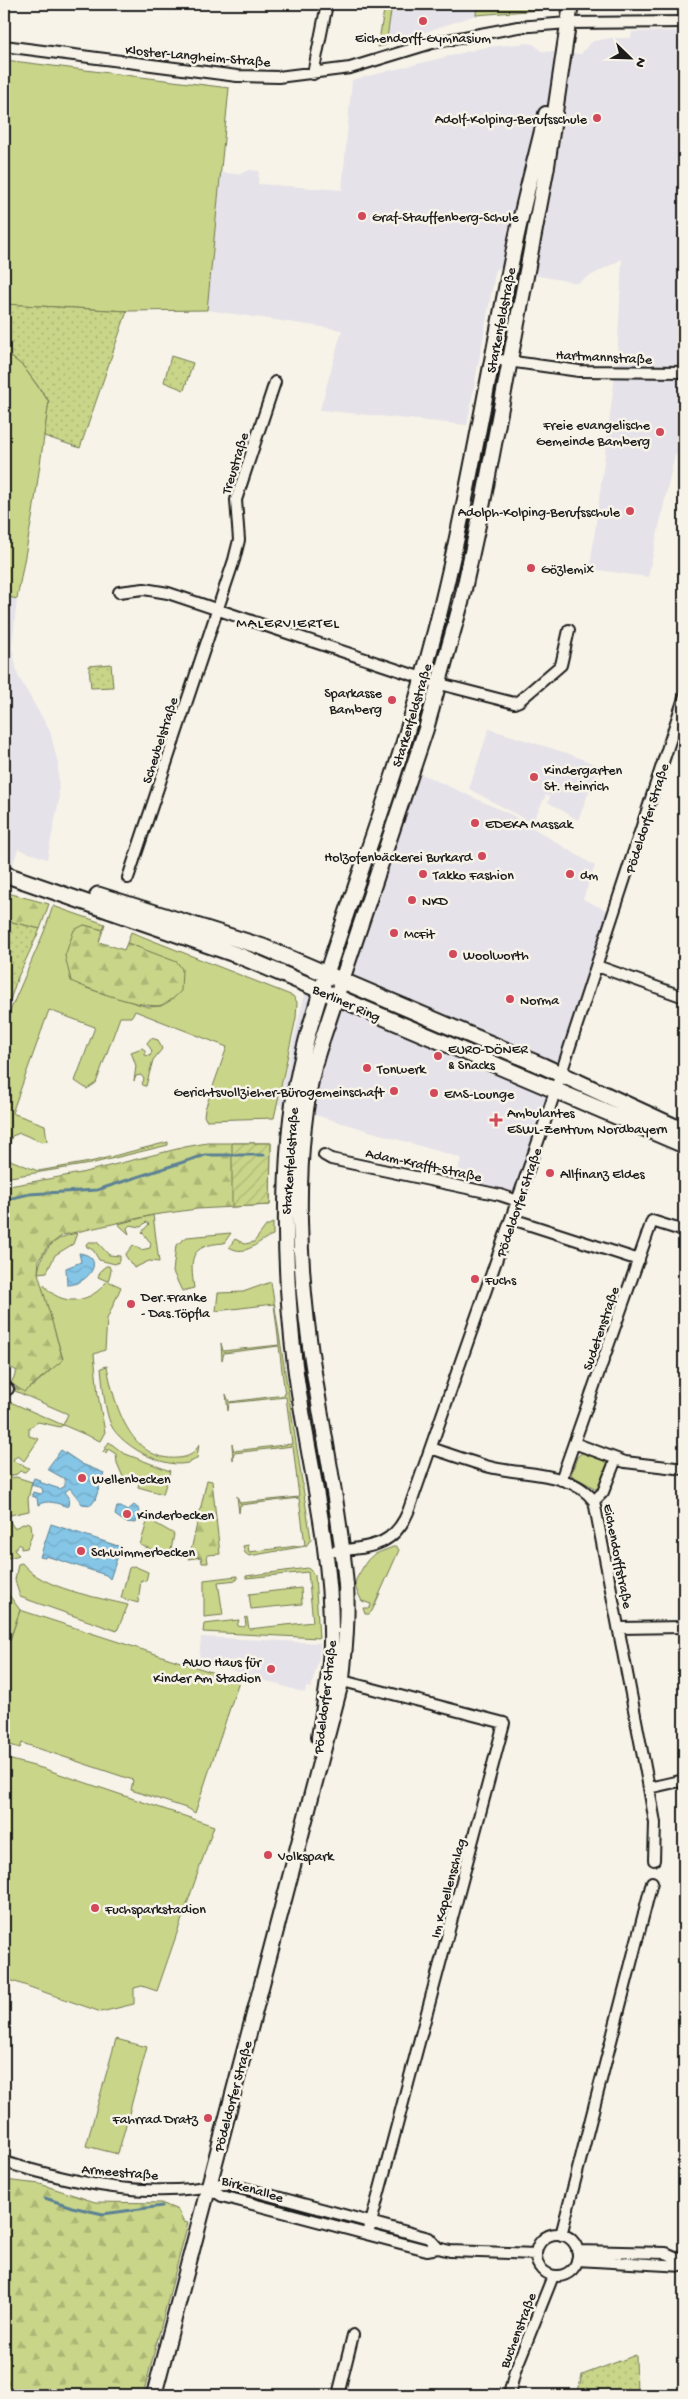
<svg xmlns="http://www.w3.org/2000/svg" width="688" height="2399" font-family="'Gochi Hand',sans-serif">
<style>
.built{fill:#e5e2e9}
.grass{fill:#c9d588;stroke:#727852}
.forest{fill:url(#forest-firs);stroke:#727852}
.park{fill:url(#park-dots);stroke:#727852}
.garden{fill:url(#garden-furrows);stroke:#727852}
.water{fill:url(#water-waves);stroke:#5b8195}
.lines{fill:none;stroke-linecap:round;stroke-linejoin:round}
.stream{stroke:#5b8195;stroke-width:3}
.street-casing{stroke:#1c1c1c;stroke-width:14}
.secondary-casing{stroke:#1c1c1c;stroke-width:18}
.primary-casing{stroke:#1c1c1c;stroke-width:19}
.street{stroke:#f7f3e8;stroke-width:10}
.secondary{stroke:#f7f3e8;stroke-width:14}
.primary{stroke:#f7f3e8;stroke-width:15}
.poi-dot{fill:#d1495b;stroke:#f7f3e8;stroke-width:2}
.labels{text-anchor:middle;stroke-width:5;stroke-linejoin:round;paint-order:stroke}
.poi-label{font-size:14px;fill:#1c1c1c;stroke:#f7f3e8;text-anchor:start}
.street-label{font-size:14px;fill:#1c1c1c;stroke:#f7f3e8}
.neighbourhood-label{font-size:15px;letter-spacing:1px;fill:#1c1c1c;stroke:#f7f3e8}
</style>
<defs>
<pattern id="forest-firs" width="22" height="20" patternUnits="userSpaceOnUse" patternTransform="scale(1.25)"><rect width="22" height="20" fill="#c9d588"/><path d="M5 1l3.5 6h-7zM16 11l3.5 6h-7z" fill="#acb675"/></pattern>
<pattern id="park-dots" width="8" height="8" patternUnits="userSpaceOnUse" patternTransform="scale(1.25)"><rect width="8" height="8" fill="#c9d588"/><path d="M2 2h.1M6 6h.1" fill="none" stroke="#acb675" stroke-width="1.8" stroke-linecap="round"/></pattern>
<pattern id="garden-furrows" width="10" height="10" patternUnits="userSpaceOnUse" patternTransform="scale(1.25)"><rect width="10" height="10" fill="#c9d588"/><path d="M-1 1l2-2M0 10L10 0M9 11l2-2" fill="none" stroke="#acb675"/></pattern>
<pattern id="water-waves" width="16" height="10" patternUnits="userSpaceOnUse" patternTransform="scale(1.25)"><rect width="16" height="10" fill="#85c5e6"/><path d="M0 5q4-4 8 0t8 0" fill="none" stroke="#72a9c5"/></pattern>
</defs>
<rect width="100%" height="100%" fill="#f7f3e8"/>
<filter id="ink" filterUnits="userSpaceOnUse"><feTurbulence type="fractalNoise" baseFrequency=".02" numOctaves="2"/><feDisplacementMap in="SourceGraphic" scale="10" xChannelSelector="R" yChannelSelector="G"/><feConvolveMatrix kernelMatrix="1 2 1 2 8 2 1 2 1" color-interpolation-filters="sRGB"/></filter>
<g filter="url(#ink)">
<path class="built" d="M 398,4 L 551,4 L 539,10 L 476,15 L 386,45 L 391,11 Z
M 684,31 L 684,328 L 683,328 L 682,384 L 684,384 L 684,455 L 675,454 L 648,577 L 590,569 L 617,361 L 622,259 L 577,283 L 496,268 L 467,425 L 320,410 L 342,330 L 207,310 L 220,173 L 240,174 L 250,170 L 259,171 L 258,184 L 342,190 L 352,80 L 486,47 L 528,43 L 535,45 L 541,51 L 581,54 L 588,45 L 594,41 L 611,38 L 631,38 L 632,32 Z
M 4,596 L 17,599 L 12,647 L 18,676 L 50,731 L 58,764 L 59,800 L 47,859 L 18,849 L 8,878 L 4,877 Z
M 489,729 L 570,754 L 599,766 L 578,820 L 548,802 L 550,797 L 546,795 L 532,823 L 469,789 Z
M 406,767 L 512,815 L 595,866 L 583,899 L 612,913 L 516,1199 L 455,1183 L 461,1158 L 278,1104 L 304,997 Z
M 201,1637 L 320,1643 L 319,1658 L 311,1688 L 306,1687 L 305,1693 L 199,1660 Z"/>
<path class="grass" d="M 385,4 L 398,4 L 391,11 L 386,45 L 378,47 Z
M 477,4 L 551,4 L 539,10 L 476,15 Z
M 5,60 L 229,88 L 207,310 L 127,311 L 4,304 Z
M 4,351 L 23,366 L 49,402 L 33,513 L 17,599 L 4,596 Z
M 53,906 L 105,924 L 103,930 L 84,925 L 86,988 L 148,1007 L 161,1006 L 171,1000 L 182,970 L 177,963 L 127,943 L 131,932 L 293,996 L 297,1002 L 296,1018 L 274,1118 L 206,1120 L 204,1116 L 205,1109 L 227,1047 L 135,1011 L 131,1017 L 120,1017 L 96,1083 L 87,1089 L 75,1081 L 95,1027 L 49,1010 L 12,1113 L 45,1125 L 47,1141 L 42,1142 L 20,1133 L 12,1136 L 5,1158 L 38,1171 L 90,1162 L 168,1142 L 168,1145 L 90,1164 L 4,1178 L 4,1039 L 10,1011 L 44,932 Z
M 151,1038 L 158,1040 L 162,1049 L 153,1060 L 146,1086 L 144,1086 L 142,1084 L 144,1079 L 141,1075 L 136,1076 L 134,1081 L 136,1066 L 131,1052 L 142,1048 L 145,1050 L 145,1055 L 150,1056 L 152,1051 L 147,1043 Z
M 153,1215 L 159,1262 L 149,1261 L 134,1268 L 125,1255 L 133,1245 L 141,1250 L 150,1248 L 151,1243 L 142,1232 L 149,1224 L 146,1222 L 141,1227 L 130,1225 L 127,1228 L 129,1234 L 118,1224 Z
M 273,1223 L 273,1235 C 258,1240 247,1258 229,1247 L 235,1239 L 245,1244 L 254,1242 L 266,1226 Z
M 77,1233 L 73,1244 L 55,1255 L 47,1272 L 38,1273 C 41,1250 54,1237 77,1233 Z
M 231,1233 L 224,1243 C 189,1245 190,1259 194,1288 L 182,1291 L 173,1272 L 176,1245 L 187,1237 Z
M 89,1242 L 97,1242 L 109,1255 L 120,1256 L 120,1261 L 115,1264 L 99,1260 L 93,1250 L 87,1247 L 86,1244 Z
M 106,1266 L 109,1266 L 111,1271 L 108,1281 L 121,1287 L 107,1319 L 105,1350 L 94,1354 L 98,1395 L 105,1432 L 100,1441 L 63,1425 L 60,1427 L 38,1422 L 29,1428 L 29,1436 L 39,1439 L 24,1461 L 18,1456 L 13,1459 L 15,1462 L 29,1468 L 25,1472 L 20,1471 L 17,1474 L 10,1476 L 12,1478 L 16,1477 L 32,1482 L 28,1499 L 29,1511 L 10,1515 L 8,1518 L 14,1528 L 28,1522 L 31,1524 L 32,1534 L 27,1548 L 21,1549 L 21,1545 L 18,1545 L 14,1550 L 19,1555 L 9,1558 L 4,1555 L 4,1413 L 8,1401 L 63,1425 L 68,1414 L 15,1391 L 16,1387 L 18,1390 L 33,1386 L 63,1359 L 41,1286 L 44,1285 C 61,1308 92,1303 107,1281 L 98,1277 L 101,1270 Z
M 271,1282 L 311,1539 L 306,1546 L 249,1556 L 245,1553 L 243,1546 L 248,1545 L 249,1552 L 305,1545 L 299,1498 L 240,1505 L 239,1513 L 237,1496 L 240,1503 L 299,1497 L 293,1446 L 234,1453 L 233,1460 L 232,1444 L 234,1451 L 292,1444 L 286,1397 L 229,1403 L 228,1411 L 226,1394 L 229,1402 L 285,1395 L 279,1346 L 224,1353 L 222,1360 L 221,1343 L 223,1351 L 279,1345 L 274,1304 L 216,1311 L 218,1293 L 243,1292 Z
M 107,1366 C 114,1404 130,1462 178,1458 C 189,1457 195,1454 199,1444 L 197,1458 C 176,1477 121,1447 111,1425 C 104,1408 103,1386 101,1368 Z
M 109,1442 L 123,1453 L 170,1471 L 163,1494 L 138,1487 L 140,1479 L 129,1476 L 127,1479 L 123,1477 L 117,1463 L 116,1454 L 108,1449 L 106,1453 L 103,1452 Z
M 583,1452 L 609,1462 L 601,1488 L 598,1490 L 571,1475 L 577,1457 Z
M 148,1519 L 174,1534 L 170,1556 L 140,1545 Z
M 393,1547 L 397,1547 L 399,1550 L 372,1611 L 369,1614 L 365,1614 L 363,1608 L 370,1608 L 371,1604 L 362,1601 C 353,1584 353,1584 362,1569 C 371,1552 377,1554 393,1547 Z
M 22,1563 C 42,1589 97,1597 128,1605 L 117,1631 L 20,1597 L 15,1580 L 18,1564 Z
M 134,1566 L 148,1572 L 146,1581 L 141,1580 L 138,1603 L 121,1598 L 129,1568 Z
M 308,1568 L 315,1575 L 319,1638 L 203,1632 L 204,1624 L 239,1620 L 237,1626 L 244,1627 L 246,1625 L 245,1618 L 247,1617 L 249,1629 L 313,1622 L 308,1572 L 246,1578 L 246,1576 Z
M 237,1576 L 237,1580 L 218,1582 L 223,1615 L 204,1617 L 204,1580 Z
M 301,1588 L 302,1604 L 251,1609 L 249,1594 Z
M 20,1610 L 239,1681 L 195,1813 L 189,1809 L 131,1790 L 133,1780 L 22,1743 L 20,1748 L 4,1743 L 4,1658 Z
M 4,1758 L 45,1769 L 214,1826 L 157,1991 L 142,1986 L 134,1988 L 134,2004 L 101,2012 L 4,1978 Z
M 116,2039 L 147,2047 L 118,2154 L 86,2146 Z"/>
<path class="forest" d="M 4,892 L 49,904 L 40,929 L 4,920 Z
M 84,925 L 103,930 L 99,942 L 124,950 L 127,943 L 177,962 L 182,969 L 181,991 C 176,996 170,1002 162,1005 C 147,1010 87,989 71,981 L 65,956 L 74,930 Z
M 207,1143 L 271,1143 L 270,1205 L 197,1209 L 153,1215 L 63,1235 L 47,1247 L 39,1260 L 38,1273 L 63,1360 L 24,1392 L 11,1383 L 17,1371 L 4,1364 L 4,1187 L 81,1173 L 185,1147 Z
M 207,1480 L 212,1481 L 220,1554 L 207,1555 L 208,1563 L 202,1563 L 201,1557 L 189,1559 Z
M 4,1588 L 20,1610 L 4,1657 Z
M 4,2180 L 40,2184 L 95,2202 L 161,2203 L 178,2210 L 184,2222 L 188,2223 L 143,2395 L 4,2395 Z"/>
<path class="park" d="M 4,304 L 127,311 L 80,448 L 44,436 L 49,401 L 23,366 L 4,351 Z
M 171,356 L 193,363 L 184,390 L 164,382 Z
M 111,664 L 113,687 L 91,688 L 89,666 Z
M 4,920 L 40,929 L 17,979 L 4,1019 Z
M 636,2355 L 637,2395 L 577,2395 L 582,2375 Z"/>
<path class="garden" d="M 232,1143 L 271,1143 L 270,1205 L 232,1207 Z"/>
<path class="water" d="M 79,1253 C 108,1257 88,1285 67,1285 L 66,1268 L 81,1262 Z
M 61,1450 L 82,1464 L 104,1473 L 95,1500 L 91,1505 L 82,1504 L 70,1488 L 65,1492 L 69,1497 L 68,1507 C 57,1503 47,1499 38,1505 L 37,1498 L 32,1496 L 33,1492 L 41,1494 L 43,1492 L 42,1488 L 31,1485 L 34,1478 L 40,1480 L 39,1482 L 60,1489 L 65,1486 L 65,1479 L 47,1469 Z
M 134,1505 L 140,1510 L 136,1523 L 125,1522 L 115,1515 L 117,1507 L 121,1507 L 127,1511 Z
M 51,1524 L 121,1547 L 110,1579 L 106,1575 L 46,1556 L 45,1558 L 40,1557 Z"/>
<g class="lines">
<path class="stream" d="M 4,1200 L 29,1194 L 97,1190 L 205,1155 L 264,1155
M 4,2177 L 8,2178
M 45,2198 L 72,2207 L 103,2214 L 162,2206"/>
<g class="street-casing">
<path id="street" d="M 4,46 L 237,76 L 278,77 L 350,68 L 432,43 L 518,27 L 568,23 L 684,22
M 313,74 L 327,4
M 493,359 L 579,371 L 684,372
M 119,592 L 144,589 L 168,593 L 440,684 L 514,703 L 519,701 L 561,665 L 569,630
M 128,878 L 234,560 L 239,540 L 236,500 L 275,382
M 597,966 L 684,997
M 324,1155 L 331,1159 L 500,1195 L 518,1201
M 512,1219 L 639,1260
M 4,1386 L 8,1389
M 574,1443 L 625,1462 L 684,1469
M 431,1448 C 452,1455 473,1463 494,1468 C 526,1475 573,1472 594,1501 L 649,1788 L 655,1823 L 654,1860
M 561,1480 L 652,1221 L 684,1231
M 594,1501 L 603,1492 L 616,1459
M 325,1553 C 362,1546 391,1552 408,1512 L 548,1113 L 684,698
M 619,1628 L 684,1627
M 335,1679 L 504,1723 L 368,2234
M 649,1788 L 684,1780
M 4,2162 C 75,2183 151,2201 225,2183 L 429,2238 L 438,2248
M 208,2187 L 222,2196 L 427,2250 L 438,2248 L 450,2251 L 536,2254
M536 2255a21 21 0 1 1 42 0a21 21 0 1 1-42 0Z
M 561,2235 L 652,1882
M 577,2251 L 666,2253 L 684,2261
M 577,2260 L 684,2266
M 338,2395 L 353,2335
M 509,2395 L 515,2371 L 553,2276"/>
</g>
<g class="secondary-casing">
<path id="secondary" d="M 319,1737 C 325,1701 332,1666 331,1630 C 331,1540 306,1453 295,1365 C 286,1291 283,1215 289,1140 C 294,1067 318,999 341,930 C 369,846 400,762 423,676 C 463,534 485,388 515,244 C 524,200 536,157 546,114
M 154,2395 L 342,1679 C 345,1648 348,1616 346,1585 C 340,1516 326,1448 315,1379 C 299,1283 291,1159 315,1063 C 319,1047 325,1032 330,1016 L 426,729 L 461,603 L 483,502 L 547,166 L 571,4"/>
</g>
<g class="primary-casing">
<path id="primary" d="M 4,874 L 240,956 L 684,1145
M 98,895 L 263,947 L 543,1066 L 684,1131"/>
</g>
<use href="#street" class="street"/>
<use href="#secondary" class="secondary"/>
<use href="#primary" class="primary"/>
</g>
</g>
<g class="poi-dot">
<circle cx="423" cy="21" r="5"/>
<circle cx="597" cy="118" r="5"/>
<circle cx="362" cy="216" r="5"/>
<circle cx="660" cy="432" r="5"/>
<circle cx="630" cy="511" r="5"/>
<circle cx="531" cy="568" r="5"/>
<circle cx="392" cy="700" r="5"/>
<circle cx="534" cy="777" r="5"/>
<circle cx="475" cy="823" r="5"/>
<circle cx="482" cy="856" r="5"/>
<circle cx="423" cy="874" r="5"/>
<circle cx="570" cy="874" r="5"/>
<circle cx="412" cy="900" r="5"/>
<circle cx="394" cy="933" r="5"/>
<circle cx="453" cy="954" r="5"/>
<circle cx="510" cy="999" r="5"/>
<circle cx="438" cy="1056" r="5"/>
<circle cx="367" cy="1068" r="5"/>
<circle cx="394" cy="1091" r="5"/>
<circle cx="434" cy="1093" r="5"/>
<path d="M493.5 1112.5h5v5h5v5h-5v5h-5v-5h-5v-5h5z"/>
<circle cx="550" cy="1173" r="5"/>
<circle cx="475" cy="1279" r="5"/>
<circle cx="131" cy="1304" r="5"/>
<circle cx="82" cy="1478" r="5"/>
<circle cx="127" cy="1514" r="5"/>
<circle cx="81" cy="1551" r="5"/>
<circle cx="271" cy="1669" r="5"/>
<circle cx="268" cy="1855" r="5"/>
<circle cx="95" cy="1908" r="5"/>
<circle cx="208" cy="2118" r="5"/>
</g>
<g class="labels">
<g class="poi-label">
<text x="423" y="42" text-anchor="middle">Eichendorff-Gymnasium</text>
<text x="587" y="123" text-anchor="end">Adolf-Kolping-Berufsschule</text>
<text x="372" y="221">Graf-Stauffenberg-Schule</text>
<text x="650" y="429" text-anchor="end">Freie evangelische<tspan x="650" dy="16">Gemeinde Bamberg</tspan></text>
<text x="620" y="516" text-anchor="end">Adolph-Kolping-Berufsschule</text>
<text x="541" y="573">Gözlemix</text>
<text x="382" y="697" text-anchor="end">Sparkasse<tspan x="382" dy="16">Bamberg</tspan></text>
<text x="544" y="774">Kindergarten<tspan x="544" dy="16">St. Heinrich</tspan></text>
<text x="485" y="828">EDEKA Massak</text>
<text x="472" y="861" text-anchor="end">Holzofenbäckerei Burkard</text>
<text x="433" y="879">Takko Fashion</text>
<text x="580" y="879">dm</text>
<text x="422" y="905">NKD</text>
<text x="404" y="938">McFit</text>
<text x="463" y="959">Woolworth</text>
<text x="520" y="1004">Norma</text>
<text x="448" y="1053">EURO-DÖNER<tspan x="448" dy="16">&amp; Snacks</tspan></text>
<text x="377" y="1073">Tonwerk</text>
<text x="384" y="1096" text-anchor="end">Gerichtsvollzieher-Bürogemeinschaft</text>
<text x="444" y="1098">EMS-Lounge</text>
<text x="507" y="1117">Ambulantes<tspan x="507" dy="16">ESWL-Zentrum Nordbayern</tspan></text>
<text x="560" y="1178">Allfinanz Eldes</text>
<text x="485" y="1284">Fuchs</text>
<text x="141" y="1301">Der.Franke<tspan x="141" dy="16">- Das.Töpfla</tspan></text>
<text x="92" y="1483">Wellenbecken</text>
<text x="137" y="1519">Kinderbecken</text>
<text x="91" y="1556">Schwimmerbecken</text>
<text x="261" y="1666" text-anchor="end">AWO Haus für<tspan x="261" dy="16">Kinder Am Stadion</tspan></text>
<text x="278" y="1860">Volkspark</text>
<text x="105" y="1913">Fuchsparkstadion</text>
<text x="198" y="2123" text-anchor="end">Fahrrad Dratz</text>
</g>
<g class="street-label">
<text transform="translate(198 55) rotate(5)" y="5">Kloster-Langheim-Straße</text>
<text transform="translate(500 320) rotate(-79)" y="5">Starkenfeldstraße</text>
<text transform="translate(604 356) rotate(3)" y="5">Hartmannstraße</text>
<text transform="translate(234 463) rotate(-73)" y="5">Treustraße</text>
<text transform="translate(411 715) rotate(-73)" y="5">Starkenfeldstraße</text>
<text transform="translate(159 740) rotate(-72)" y="5">Scheubelstraße</text>
<text transform="translate(646 818) rotate(-72)" y="5">Pödeldorfer Straße</text>
<text transform="translate(347 1002) rotate(24)" y="5">Berliner Ring</text>
<text transform="translate(289 1161) rotate(-86)" y="5">Starkenfeldstraße</text>
<text transform="translate(424 1164) rotate(12)" y="5">Adam-Krafft-Straße</text>
<text transform="translate(518 1202) rotate(-71)" y="5">Pödeldorfer Straße</text>
<text transform="translate(600 1328) rotate(-71)" y="5">Sudetenstraße</text>
<text transform="translate(619 1556) rotate(79)" y="5">Eichendorffstraße</text>
<text transform="translate(324 1697) rotate(-83)" y="5">Pödeldorfer Straße</text>
<text transform="translate(447 1888) rotate(-75)" y="5">Im Kapellenschlag</text>
<text transform="translate(232 2096) rotate(-75)" y="5">Pödeldorfer Straße</text>
<text transform="translate(120 2171) rotate(5)" y="5">Armeestraße</text>
<text transform="translate(253 2188) rotate(17)" y="5">Birkenallee</text>
<text transform="translate(517 2330) rotate(-69)" y="5">Buchenstraße</text>
</g>
<g class="neighbourhood-label">
<text x="288" y="627">MALERVIERTEL</text>
</g>
</g>
<rect width="688" height="2399" fill="none" stroke="#f7f3e8" stroke-width="20"/>
<rect x="10" y="10" width="668" height="2379" fill="none" stroke="#1c1c1c" stroke-width="2" filter="url(#ink)"/>
<g transform="translate(630 58) rotate(113)" stroke="#f7f3e8" stroke-width="4" paint-order="stroke">
<path d="M0-4L9 19L0 12L-9 19Z" fill="#1c1c1c"/>
<text y="-8" font-size="14" font-weight="bold" text-anchor="middle" fill="#1c1c1c">N</text>
</g>
</svg>
